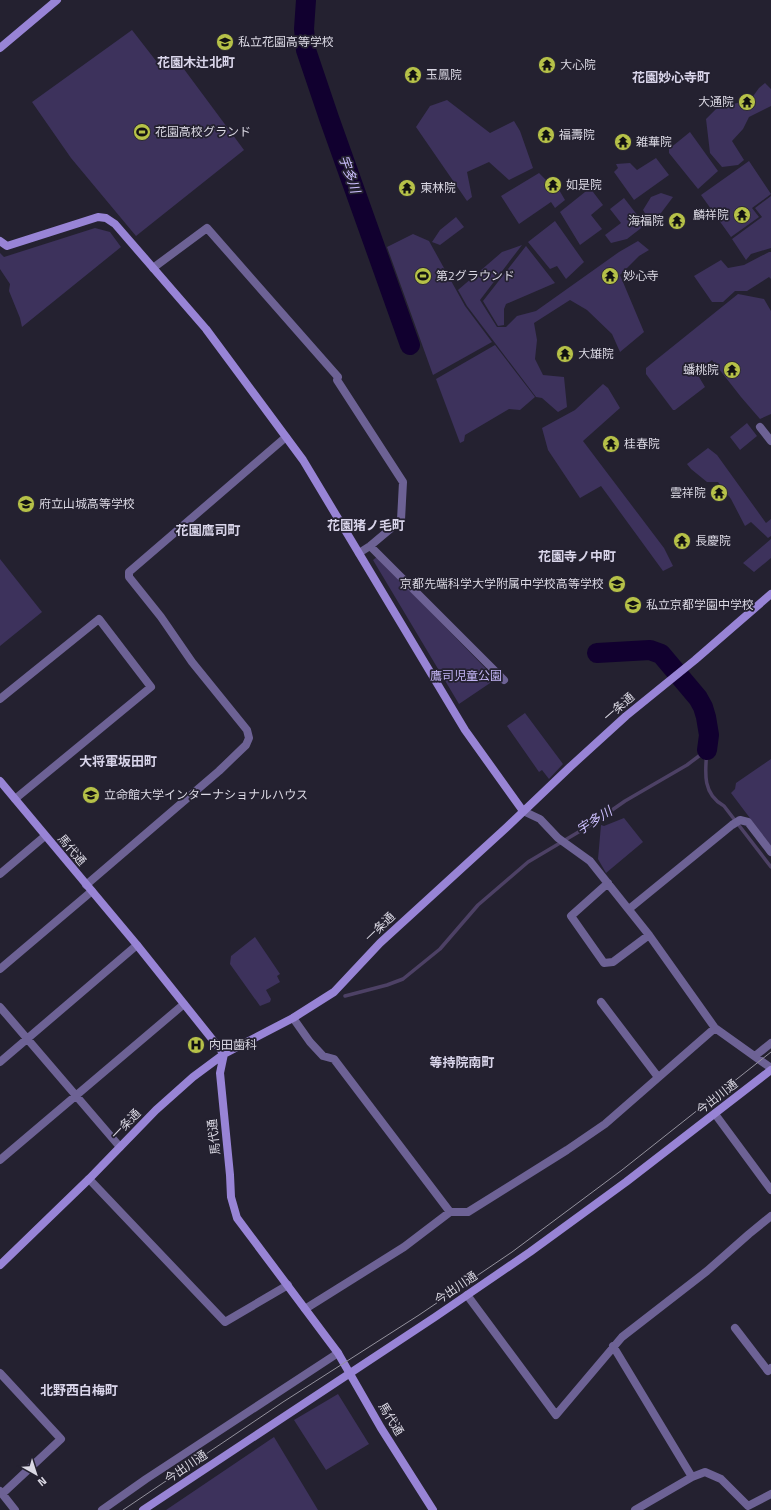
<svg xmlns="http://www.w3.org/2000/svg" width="771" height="1510" font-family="'Titillium Web','Noto Sans JP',sans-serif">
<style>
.green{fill:#3d325c}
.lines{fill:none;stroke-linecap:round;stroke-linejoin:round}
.stream{stroke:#4d4165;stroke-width:3.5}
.river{stroke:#11002f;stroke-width:20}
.street{stroke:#6d6295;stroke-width:8}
.secondary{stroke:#9884d6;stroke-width:8}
.tram{stroke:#93919d;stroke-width:1}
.labels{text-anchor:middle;stroke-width:3.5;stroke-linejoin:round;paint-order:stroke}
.poi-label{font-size:12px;fill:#dad8e3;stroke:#242130;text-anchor:start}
.park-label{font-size:12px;fill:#c1b3f2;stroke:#242130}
.street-label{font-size:12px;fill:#dad8e3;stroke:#242130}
.neighbourhood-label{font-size:13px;font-weight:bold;fill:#d9d5ea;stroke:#242130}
.water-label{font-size:13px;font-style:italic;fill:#ccbffe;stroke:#242130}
</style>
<rect width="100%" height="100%" fill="#242130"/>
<path class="green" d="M 132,30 L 160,66 L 175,57 L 244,150 L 136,236 L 71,158 L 32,102 Z
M 765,83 L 771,89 L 771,106 L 749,117 L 743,129 L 732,141 L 744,160 L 738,165 L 722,167 L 710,153 L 706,119 L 716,109 L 751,99 L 759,88 Z
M 447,100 L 490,133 L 514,121 L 520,131 L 533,168 L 509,180 L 489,162 L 467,172 L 472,197 L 467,201 L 416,127 L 430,106 Z
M 690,132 L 718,171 L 698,189 L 669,153 L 669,149 Z
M 656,158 L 669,175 L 634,200 L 614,172 L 618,168 L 616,164 L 630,163 L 637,170 Z
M 749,161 L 771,194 L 752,208 L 759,217 L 731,237 L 701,195 Z
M 539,173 L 546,180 L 552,178 L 565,200 L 555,208 L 551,202 L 519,224 L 501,196 Z
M 590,188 L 603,205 L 591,215 L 602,229 L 580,245 L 560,212 Z
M 661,193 L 673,197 L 652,225 L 643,210 L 651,197 Z
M 771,196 L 771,248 L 751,254 L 746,260 L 732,239 L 762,217 L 755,208 Z
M 624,198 L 645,225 L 627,239 L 611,243 L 605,235 L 621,223 L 610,209 Z
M 456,217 L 464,227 L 440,245 L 432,242 L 440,230 Z
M 555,221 L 584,262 L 566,279 L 557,266 L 550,269 L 528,242 Z
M 95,228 L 110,232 L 121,247 L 22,327 L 20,318 L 9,291 L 10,284 L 0,269 L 0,253 L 4,257 Z
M 413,234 L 429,241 L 465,306 L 492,342 L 433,375 L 387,247 Z
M 638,241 L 649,250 L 639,256 L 620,275 L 644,332 L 620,352 L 612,334 L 587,310 L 570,300 L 534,323 L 537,340 L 535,359 L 543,375 L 564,377 L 567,407 L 558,412 L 542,398 L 536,397 L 467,306 L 458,290 L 502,252 L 522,245 L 480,300 L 497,327 L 506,327 L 517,316 L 536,311 L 619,252 Z
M 526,246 L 555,283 L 506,304 L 504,309 L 504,325 L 498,326 L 483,301 Z
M 769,252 L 771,252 L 771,279 L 769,277 L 747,291 L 735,291 L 723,302 L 712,302 L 694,276 L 721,260 L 728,268 L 744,265 Z
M 738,294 L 764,299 L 771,311 L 771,414 L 760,419 L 741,397 L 712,360 L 696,372 L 705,387 L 675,410 L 673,410 L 646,374 L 646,368 Z
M 495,345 L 535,397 L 520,410 L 509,409 L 465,435 L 464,441 L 460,443 L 436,379 Z
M 603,384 L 608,388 L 620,408 L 583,441 L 664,548 L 673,566 L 663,571 L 601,486 L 580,498 L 548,450 L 542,428 L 575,410 Z
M 747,423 L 757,436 L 740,450 L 730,437 Z
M 708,448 L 717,455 L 766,523 L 771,519 L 771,536 L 768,538 L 751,522 L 745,526 L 731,499 L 718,482 L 707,482 L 691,469 L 687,464 Z
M 771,539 L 771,558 L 754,572 L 743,563 Z
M 377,557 L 496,679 L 459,704 L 373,560 Z
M 0,559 L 42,612 L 0,646 Z
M 525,713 L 563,764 L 549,779 L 542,770 L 539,772 L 507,726 Z
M 771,759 L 771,846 L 731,793 L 735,789 L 736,783 Z
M 624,818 L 643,842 L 606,873 L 598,859 L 601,825 L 604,826 Z
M 255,937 L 280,974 L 277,976 L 280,982 L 266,990 L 271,999 L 270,1002 L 260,1006 L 230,964 L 231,956 Z
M 338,1394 L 369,1444 L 326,1470 L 294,1420 Z
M 274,1437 L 318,1510 L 166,1510 Z"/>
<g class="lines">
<path class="stream" d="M 707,750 C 705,772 702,794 724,806 L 771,867
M 345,996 L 387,985 L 403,979 L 440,949 L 478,905 L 528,862 L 592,824 L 625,801 L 687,765 L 707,750"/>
<path class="river" d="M 306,0 L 304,29 L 306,50 L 329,118 L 410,345
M 597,653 L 650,650 L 661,654 L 698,698 L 703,707 L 706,717 L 709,735 L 707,750"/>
<path class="street" d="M 153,268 L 207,228 L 338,377 L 337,380 L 403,482 L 401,520 L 370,546 L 359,553
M 760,427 L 771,441
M 370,546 L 504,680
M 0,699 L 99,619 L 151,687 L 15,799
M 523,811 L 540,819 L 558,838 L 590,861 L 649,935 L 715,1028
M 0,874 L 45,836
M 608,883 L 571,916 L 604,963 L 613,962 L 649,935
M 86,885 L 219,771 L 246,745 L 249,738 L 247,730 L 192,662 L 161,617 L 129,577 L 129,572 L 286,437
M 629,909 L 732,825 L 740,820 L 748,822 L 771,852
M 0,969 L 92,891
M 601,1002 L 658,1077
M 0,1007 L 120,1147
M 293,1018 L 310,1042 L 323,1056 L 334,1059 L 450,1212
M 755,1056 L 771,1043
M 0,1062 L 137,945
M 715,1114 L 771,1190
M 0,1160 L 184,1004
M 89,1179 L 225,1322 L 288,1285
M 467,1295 L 556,1415 L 622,1337 L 707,1271 L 749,1234 L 771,1216
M 305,1309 L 404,1247 L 450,1212 L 468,1212 L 567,1150 L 605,1124 L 715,1028 L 771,1068
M 735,1328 L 768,1371 L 771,1368
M 613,1346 L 692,1477
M 0,1373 L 61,1439 L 2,1494
M 0,1491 L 15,1510
M 102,1510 L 146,1479 L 338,1353
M 635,1510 L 692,1477 L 705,1472 L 721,1479 L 748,1506 L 771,1494"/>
<path class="secondary" d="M 0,48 L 57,0
M 0,241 L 7,246 L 98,217 L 106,218 L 115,224 L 206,329 L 303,460 L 465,730 L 523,811
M 0,781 L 137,945 L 224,1054 L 220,1073 L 230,1175 L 231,1197 L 237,1218 L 338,1353 L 381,1428 L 433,1510
M 0,1265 L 89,1179 L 156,1110 L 193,1077 L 224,1054 L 293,1018 L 334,992 L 380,943 L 507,827 L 570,767 L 626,716 L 695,660 L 771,594
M 143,1510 L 435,1317 L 530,1252 L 626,1182 L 771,1070"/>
<path class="tram" d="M 123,1510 L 283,1402 L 419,1315 L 512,1252 L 622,1170 L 771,1052"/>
</g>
<defs>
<g id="school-disc" transform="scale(0.9)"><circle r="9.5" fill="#b6c148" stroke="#242130"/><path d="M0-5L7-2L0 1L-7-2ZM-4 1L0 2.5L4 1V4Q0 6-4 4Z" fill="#111"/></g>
<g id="temple-disc" transform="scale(0.9)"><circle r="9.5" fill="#b6c148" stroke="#242130"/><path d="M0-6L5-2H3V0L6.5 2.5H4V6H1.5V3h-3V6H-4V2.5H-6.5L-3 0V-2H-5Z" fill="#111"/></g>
<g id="stadium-disc" transform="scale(0.9)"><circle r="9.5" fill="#b6c148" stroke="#242130"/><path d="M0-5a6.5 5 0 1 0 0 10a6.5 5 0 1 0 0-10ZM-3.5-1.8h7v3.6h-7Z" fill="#111"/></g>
<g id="university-disc" transform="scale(0.9)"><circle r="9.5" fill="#b6c148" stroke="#242130"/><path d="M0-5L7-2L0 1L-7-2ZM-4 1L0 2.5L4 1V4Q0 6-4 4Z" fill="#111"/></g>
<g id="hospital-disc" transform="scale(0.9)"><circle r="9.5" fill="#b6c148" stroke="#242130"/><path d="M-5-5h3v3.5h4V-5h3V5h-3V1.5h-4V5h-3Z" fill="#111"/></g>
</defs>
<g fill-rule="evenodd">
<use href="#school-disc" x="225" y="42"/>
<use href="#temple-disc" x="547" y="65"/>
<use href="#temple-disc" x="413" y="75"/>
<use href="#temple-disc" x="747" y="102"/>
<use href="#stadium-disc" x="142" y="132"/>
<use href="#temple-disc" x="546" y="135"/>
<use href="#temple-disc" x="623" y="142"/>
<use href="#temple-disc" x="553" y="185"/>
<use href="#temple-disc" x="407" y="188"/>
<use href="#temple-disc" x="742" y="215"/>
<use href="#temple-disc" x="677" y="221"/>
<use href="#stadium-disc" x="423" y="276"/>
<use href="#temple-disc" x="610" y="276"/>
<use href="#temple-disc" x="565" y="354"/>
<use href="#temple-disc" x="732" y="370"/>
<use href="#temple-disc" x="611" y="444"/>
<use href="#temple-disc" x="719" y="493"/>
<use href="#school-disc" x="26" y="504"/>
<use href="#temple-disc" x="682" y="541"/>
<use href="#school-disc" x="617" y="584"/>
<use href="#school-disc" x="633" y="605"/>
<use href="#university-disc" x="91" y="795"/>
<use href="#hospital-disc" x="196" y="1045"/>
</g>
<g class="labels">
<g class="poi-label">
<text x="238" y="46">私立花園高等学校</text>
<text x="560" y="69">大心院</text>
<text x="426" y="79">玉鳳院</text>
<text x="734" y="106" text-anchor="end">大通院</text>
<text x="155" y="136">花園高校グランド</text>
<text x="559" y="139">福壽院</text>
<text x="636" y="146">雑華院</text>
<text x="566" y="189">如是院</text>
<text x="420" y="192">東林院</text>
<text x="729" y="219" text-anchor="end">麟祥院</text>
<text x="664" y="225" text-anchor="end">海福院</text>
<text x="436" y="280">第2グラウンド</text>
<text x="623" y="280">妙心寺</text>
<text x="578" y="358">大雄院</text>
<text x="719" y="374" text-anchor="end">蟠桃院</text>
<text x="624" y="448">桂春院</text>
<text x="706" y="497" text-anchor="end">雲祥院</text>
<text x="39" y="508">府立山城高等学校</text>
<text x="695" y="545">長慶院</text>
<text x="604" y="588" text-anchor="end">京都先端科学大学附属中学校高等学校</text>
<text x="646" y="609">私立京都学園中学校</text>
<text x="104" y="799">立命館大学インターナショナルハウス</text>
<text x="209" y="1049">内田歯科</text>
</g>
<g class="park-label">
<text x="466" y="680">鷹司児童公園</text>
</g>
<g class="street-label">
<text transform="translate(619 707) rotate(-41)" y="4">一条通</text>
<text transform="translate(72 850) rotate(50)" y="4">馬代通</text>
<text transform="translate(380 927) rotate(-44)" y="4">一条通</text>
<text transform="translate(717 1097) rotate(-38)" y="4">今出川通</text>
<text transform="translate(126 1124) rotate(-46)" y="4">一条通</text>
<text transform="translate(214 1137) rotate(-96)" y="4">馬代通</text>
<text transform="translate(456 1288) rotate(-34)" y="4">今出川通</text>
<text transform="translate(391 1419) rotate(59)" y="4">馬代通</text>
<text transform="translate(186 1467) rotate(-34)" y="4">今出川通</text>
</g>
<g class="neighbourhood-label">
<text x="196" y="67">花園木辻北町</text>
<text x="671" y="82">花園妙心寺町</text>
<text x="366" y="530">花園猪ノ毛町</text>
<text x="208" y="535">花園鷹司町</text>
<text x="577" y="561">花園寺ノ中町</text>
<text x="118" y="766">大将軍坂田町</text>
<text x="462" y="1067">等持院南町</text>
<text x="79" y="1395">北野西白梅町</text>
</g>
<g class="water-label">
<text transform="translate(350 174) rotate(71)" y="5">宇多川</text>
<text transform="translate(594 820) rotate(-33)" y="5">宇多川</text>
</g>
</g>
<g transform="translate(36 1474) rotate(141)" stroke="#242130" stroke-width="3" paint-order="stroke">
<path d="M0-3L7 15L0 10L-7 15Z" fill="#dad8e3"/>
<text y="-6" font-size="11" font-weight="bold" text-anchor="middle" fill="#dad8e3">N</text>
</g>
</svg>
